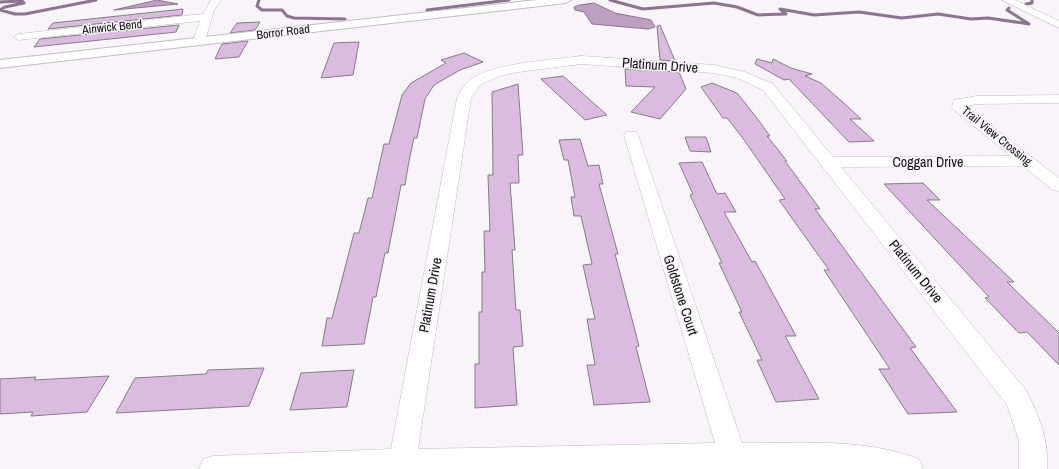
<svg xmlns="http://www.w3.org/2000/svg" width="1059" height="469" font-family="'Archivo Narrow',sans-serif">
<style>
.water{fill:#be9fc2;stroke:#8b758e}
.lines{fill:none;stroke-linecap:round;stroke-linejoin:round}
.stream{stroke:#8b758e;stroke-width:3}
.building{fill:#dbbbdf;stroke:#827f83}
.minor-casing{stroke:#c1bdc2;stroke-width:1}
.tertiary-casing{stroke:#c1bdc2;stroke-width:2}
.minor{fill:#fff;fill-rule:evenodd}
.tertiary{fill:#fff;fill-rule:evenodd}
.labels{text-anchor:middle;stroke-width:3;stroke-linejoin:round;paint-order:stroke}
.far-street-label{font-size:12px;fill:#131213;stroke:#f8f4f9}
.street-label{font-size:14px;fill:#131213;stroke:#f8f4f9}
</style>
<rect width="100%" height="100%" fill="#f8f4f9"/>
<path class="water" d="M 157,0 L 178,4 L 114,10 Z
M 594,3 L 615,13 L 651,20 L 655,27 L 648,29 L 592,24 L 584,12 L 575,10 L 574,7 L 580,5 Z"/>
<g class="lines">
<path class="stream" d="M 259,0 L 257,6 L 262,10 L 282,10 L 287,16 L 294,18 L 345,19
M 610,0 L 643,9 L 714,3 L 737,7 L 758,15 L 786,14 L 780,9 L 814,15 L 859,12 L 902,18 L 938,14 L 971,19 L 988,18 L 1029,24 L 1007,10 L 1009,8
M 0,2 L 22,1 L 24,3 L 5,7 L 0,10
M 1026,4 L 1032,3 L 1032,0
M 0,10 L 15,14 L 25,14 L 96,0
M 427,10 L 509,0"/>
</g>
<path class="building" d="M 183,9 L 182,15 L 48,29 L 53,23 Z
M 260,22 L 255,30 L 230,33 L 237,23 Z
M 179,25 L 176,32 L 34,47 L 40,39 Z
M 660,25 L 675,61 L 660,60 L 657,26 Z
M 248,41 L 239,57 L 215,59 L 222,44 Z
M 359,42 L 353,75 L 321,78 L 334,43 Z
M 464,53 L 483,62 L 460,70 L 434,85 L 425,99 L 417,138 L 414,138 L 409,161 L 405,185 L 401,185 L 388,253 L 385,253 L 376,297 L 373,297 L 364,344 L 322,346 L 327,318 L 332,318 L 354,233 L 359,233 L 368,198 L 372,198 L 384,144 L 389,144 L 402,95 L 411,83 L 446,63 L 441,60 Z
M 757,59 L 772,63 L 773,59 L 791,68 L 812,74 L 805,76 L 821,83 L 847,106 L 861,119 L 850,119 L 874,141 L 849,142 L 789,79 L 784,80 L 755,64 Z
M 625,69 L 679,72 L 686,89 L 660,119 L 631,112 L 655,87 L 626,86 Z
M 563,76 L 607,115 L 585,120 L 541,79 Z
M 712,83 L 737,93 L 756,117 L 770,136 L 767,136 L 787,161 L 785,161 L 820,209 L 815,209 L 916,347 L 910,348 L 957,412 L 908,414 L 879,369 L 890,369 L 824,270 L 829,270 L 779,200 L 785,199 L 742,137 L 727,118 L 723,118 L 701,87 Z
M 518,84 L 523,155 L 518,155 L 519,183 L 510,183 L 515,250 L 512,250 L 516,310 L 520,310 L 523,346 L 513,347 L 517,405 L 475,408 L 475,364 L 479,364 L 479,312 L 482,312 L 482,272 L 485,272 L 484,231 L 490,231 L 488,175 L 493,175 L 492,92 Z
M 685,137 L 706,137 L 711,152 L 690,151 Z
M 580,139 L 588,166 L 599,165 L 603,184 L 599,184 L 618,254 L 615,254 L 639,346 L 636,347 L 650,402 L 594,405 L 587,365 L 595,365 L 587,319 L 595,319 L 583,265 L 592,264 L 581,216 L 574,216 L 571,197 L 575,197 L 568,160 L 564,160 L 559,140 Z
M 702,162 L 717,194 L 725,193 L 736,212 L 724,212 L 752,262 L 755,261 L 796,336 L 785,336 L 819,399 L 776,402 L 757,360 L 762,360 L 739,312 L 742,312 L 719,263 L 722,263 L 690,195 L 693,194 L 679,163 Z
M 923,183 L 940,200 L 927,200 L 1014,282 L 1007,282 L 1059,333 L 1059,365 L 1027,332 L 1019,333 L 985,298 L 989,297 L 884,184 Z
M 264,368 L 249,406 L 116,413 L 135,378 L 206,374 L 208,370 Z
M 354,370 L 347,407 L 290,410 L 301,373 Z
M 109,376 L 87,412 L 31,416 L 33,412 L 0,414 L 0,379 L 36,377 L 34,380 Z"/>
<g class="lines">
<g class="minor-casing">
<path id="minor" d="M 211,0 L 221,0 L 214,10 L 205,41 L 199,44 L 193,41 L 200,21 L 18,40 L 13,37 L 18,34 L 203,14 Z
M 1002,0 L 1015,0 L 1059,21 L 1059,28 Z
M 581,56 L 714,65 L 745,72 L 773,84 L 833,157 L 1011,156 L 954,110 L 952,107 L 954,100 L 977,96 L 1059,95 L 1059,103 L 977,104 L 966,106 L 1059,178 L 1059,191 L 1053,190 L 1023,166 L 841,167 L 1025,389 C 1039,415 1049,440 1047,469 L 1019,469 L 1019,441 L 1007,405 L 763,90 L 737,78 L 714,73 L 581,64 L 511,73 L 497,77 L 480,85 L 471,98 L 418,449 L 715,443 L 624,135 L 626,132 L 636,132 L 638,135 L 742,443 C 801,443 864,438 919,459 L 923,469 L 199,469 L 203,459 L 213,456 L 391,449 L 457,98 C 460,91 464,85 470,80 C 490,63 554,60 581,56 Z"/>
</g>
<g class="tertiary-casing">
<path id="tertiary" d="M 536,0 L 571,0 L 566,3 L 0,68 L 0,60 Z"/>
</g>
<use href="#minor" class="minor"/>
<use href="#tertiary" class="tertiary"/>
</g>
<g class="labels">
<g class="far-street-label">
<text transform="translate(112 27) rotate(-6)" y="4">Ainwick Bend</text>
<text transform="translate(283 32) rotate(-7)" y="4">Borror Road</text>
<text transform="translate(997 136) rotate(39)" y="4">Trail View Crossing</text>
</g>
<g class="street-label">
<text transform="translate(660 65) rotate(4)" y="5">Platinum Drive</text>
<text x="928" y="167">Coggan Drive</text>
<text transform="translate(916 271) rotate(51)" y="5">Platinum Drive</text>
<text transform="translate(430 295) rotate(-80)" y="5">Platinum Drive</text>
<text transform="translate(681 295) rotate(72)" y="5">Goldstone Court</text>
</g>
</g>
</svg>
